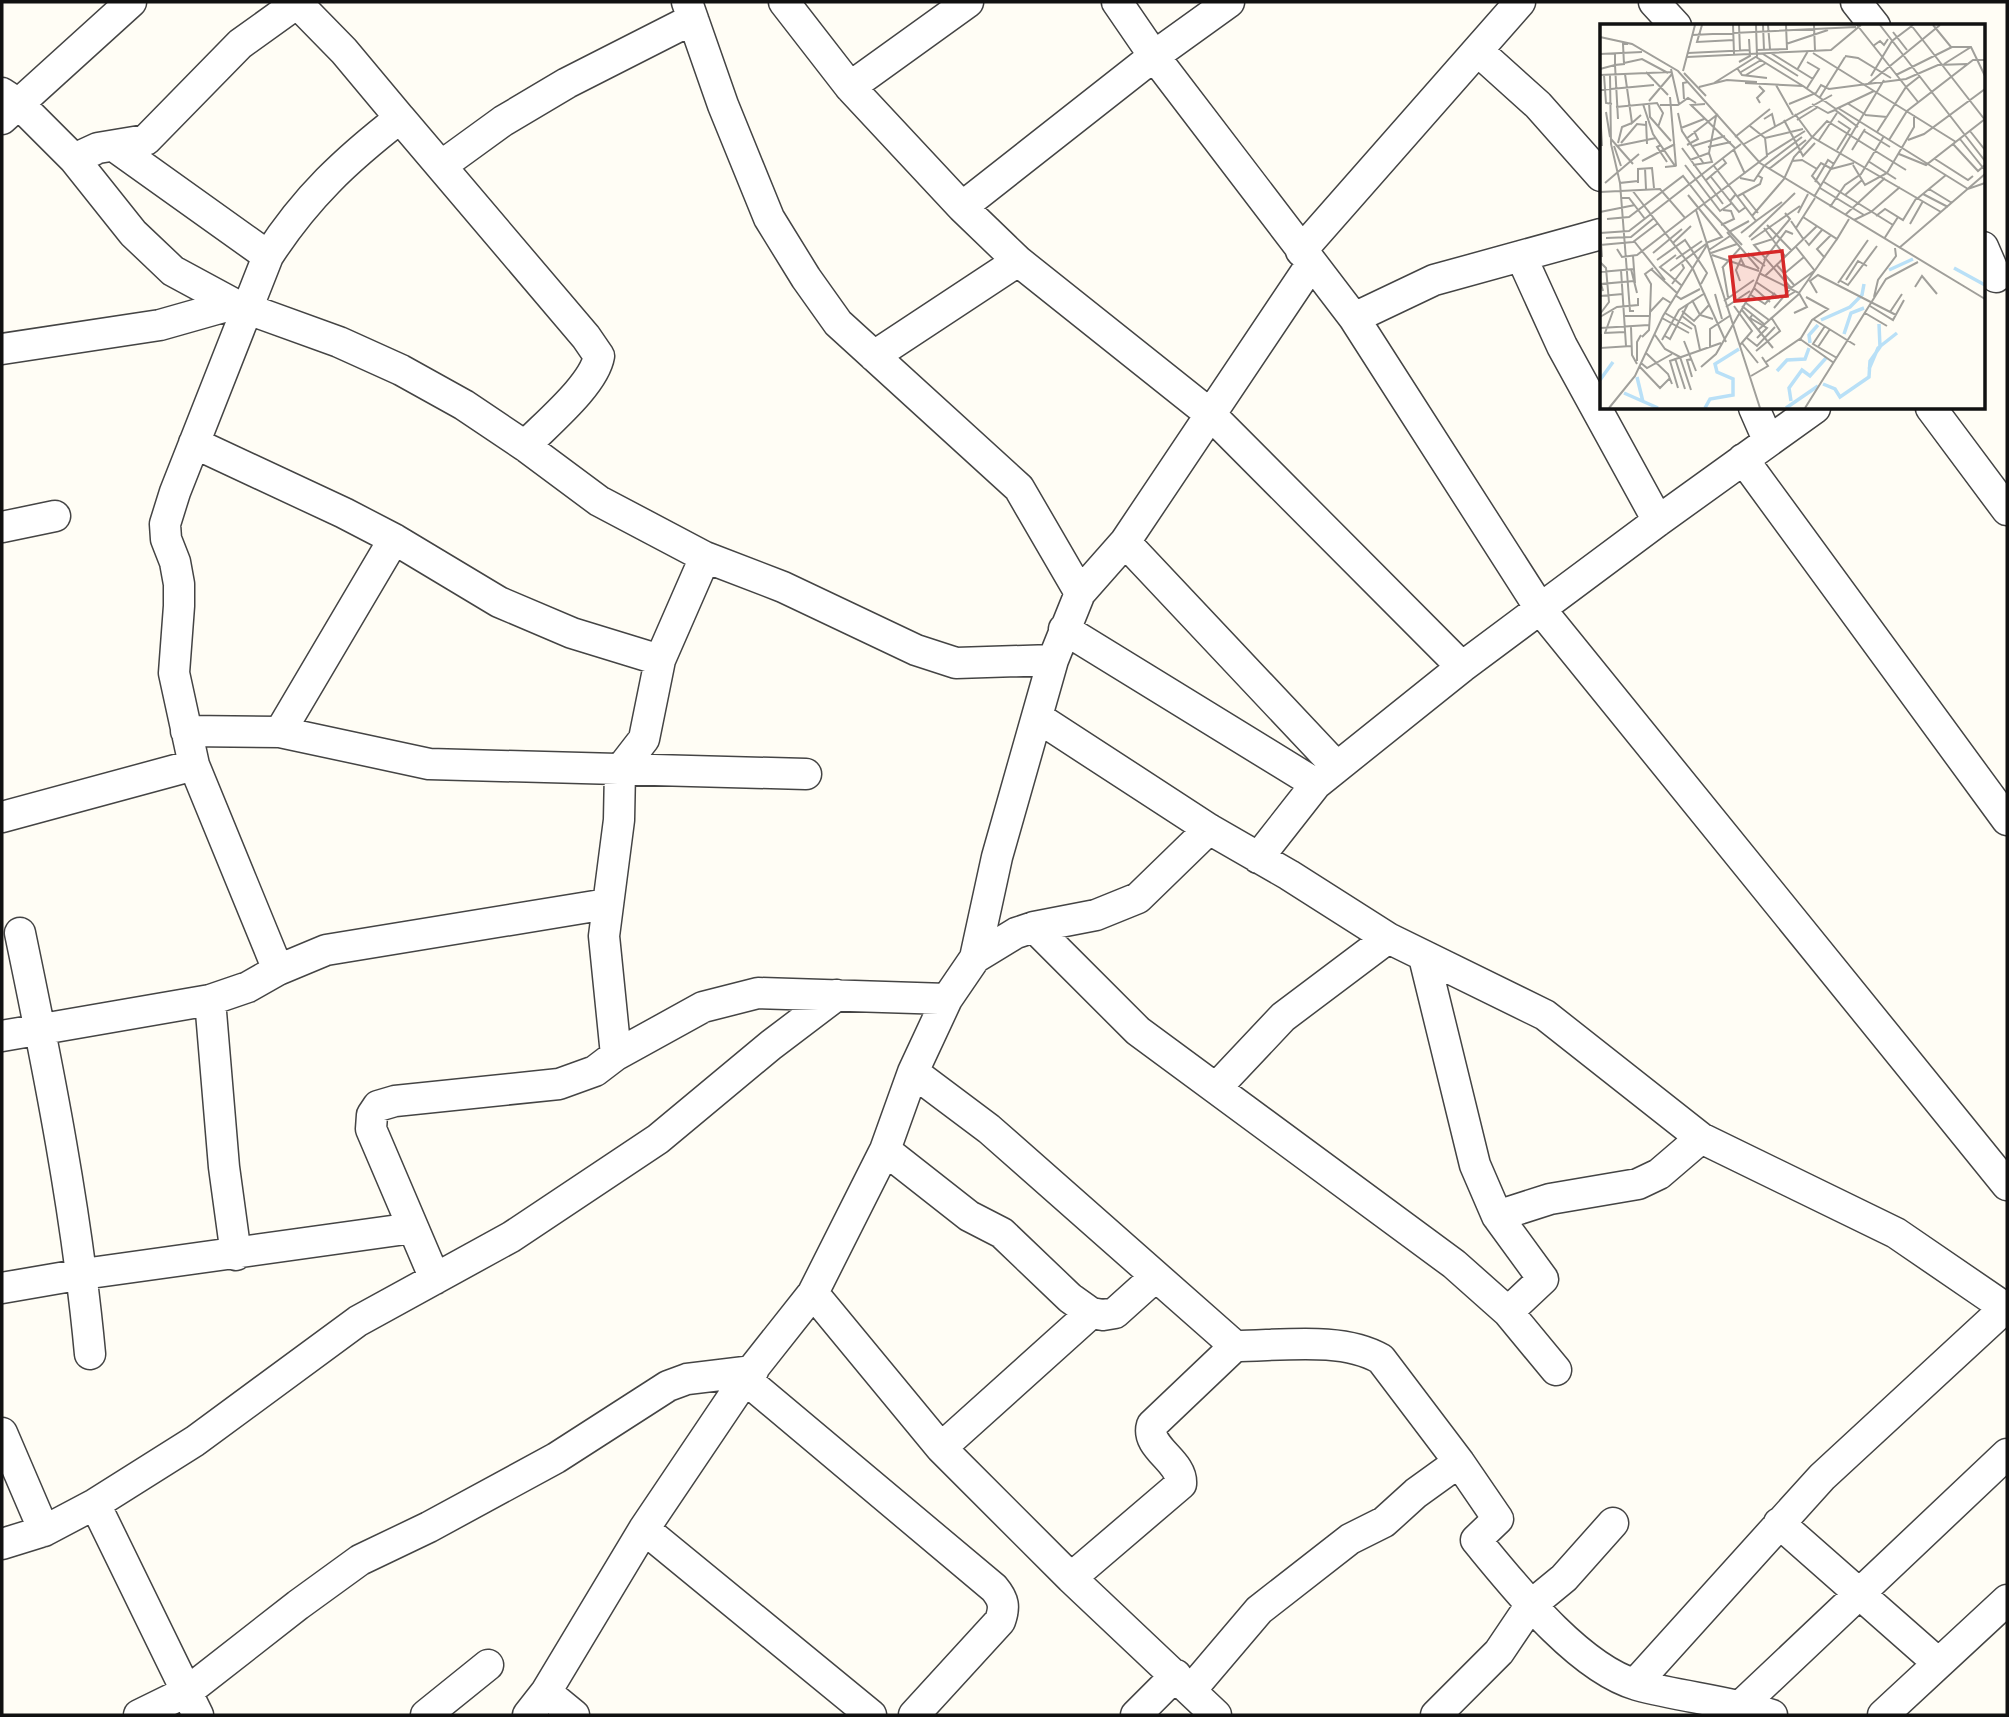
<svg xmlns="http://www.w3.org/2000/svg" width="2009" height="1717" font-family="Bitter,serif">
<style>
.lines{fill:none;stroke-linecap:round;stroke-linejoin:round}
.minor-casing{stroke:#444;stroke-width:33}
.minor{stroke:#fff;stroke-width:30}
.inset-river{fill:none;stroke:#b9e0f7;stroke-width:3.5}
.inset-road{fill:none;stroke:#a09f9a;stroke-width:2}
.view{fill:#d62828;fill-opacity:0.15;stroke:#d62828;stroke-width:3.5}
.inset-edge{fill:none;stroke:#111;stroke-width:3.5}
</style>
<rect width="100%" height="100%" fill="#fffdf5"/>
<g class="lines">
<g class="minor-casing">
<path id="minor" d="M 687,2 L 723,105 L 769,218 L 806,278 L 838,323 L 1019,488 L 1080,593
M 784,2 L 850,87 L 962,207 L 1018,261 L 1210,414 L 1462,667
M 1117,2 L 1154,56 L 1354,318 L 1541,610 L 2007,1185
M 1654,2 L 1676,26
M 1856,2 L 1875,26
M 1478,51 L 1538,105 L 1601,176
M 850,87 L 968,2
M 2,93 L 19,104 L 74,159 L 133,233 L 173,271 L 234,304 L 339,342 L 401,370 L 464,405 L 525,446 L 599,501 L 705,557 L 783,587 L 916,650 L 956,663 L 1053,660
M 2,119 L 131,2
M 114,146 L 268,256
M 74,159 L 98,148 L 146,140 L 240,44 L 297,3 L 344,51 L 400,118
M 441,166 L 503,121 L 567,83 L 693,19
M 962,207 L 1154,56 L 1229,2
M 1983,247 L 1996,277
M 1301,251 L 1520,2
M 1521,256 L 1562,346 L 1658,521
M 1354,318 L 1434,280 L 1601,234
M 2,349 L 160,325 L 234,304
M 874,356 L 1018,261
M 1754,408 L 1768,440
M 1931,408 L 2007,510
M 194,443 L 344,513 L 394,539 L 499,602 L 572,633 L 660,660
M 1743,459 L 2007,820
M 2,527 L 55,516
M 1125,542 L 1337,767
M 1064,629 L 1316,784
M 1037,717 L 1209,829 L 1289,875 L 1388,938 L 1545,1015 L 1701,1138 L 1896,1233 L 2007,1309
M 186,731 L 280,732 L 429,764 L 806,774
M 280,732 L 394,539
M 2,817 L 194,765
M 1258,858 L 1316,784 L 1462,667 L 1658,521 L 1815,408
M 1034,927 L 1138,1031 L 1454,1264 L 1508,1312 L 1556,1370
M 20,933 C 49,1072 77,1213 90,1354
M 1424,957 L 1475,1165 L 1497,1216 L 1543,1279 L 1508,1312
M 975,958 L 1016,933 L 1034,927 L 1096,915 L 1138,898 L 1209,829
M 278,970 L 194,765 L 174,673 L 179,606 L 179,584 L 175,562 L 166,539 L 165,524 L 175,492 L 268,256 C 306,197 346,160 400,118 L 586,337 L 599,356 C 594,385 546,424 525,446
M 210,1000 L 224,1167 L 236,1255
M 2,1036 L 210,1000 L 248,987 L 278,970 L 326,950 L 607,904
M 616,1055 L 604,936 L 619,820 L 620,770 L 644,739 L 660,660 L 705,557
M 913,1072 L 989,1129 L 1235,1346 C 1279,1346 1342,1336 1381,1359 L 1459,1462 L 1498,1519 L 1476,1540 C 1514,1586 1578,1668 1637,1685 C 1682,1697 1728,1701 1772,1715
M 1217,1087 L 1283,1017 L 1388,938
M 885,1150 L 969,1216 L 1002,1233 L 1070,1298 L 1091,1313 L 1103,1315 L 1115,1313 L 1155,1277
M 1497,1216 L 1550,1199 L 1638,1184 L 1659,1174 L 1701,1138
M 435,1279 L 371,1129 L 372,1115 L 378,1106 L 395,1101 L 559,1084 L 595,1071 L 616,1055 L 703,1007 L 758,993 L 947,999
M 2,1288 L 83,1274 L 413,1228
M 813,1293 L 941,1448 L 1071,1578 L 1216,1715
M 745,1379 L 994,1588 C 1004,1600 1005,1607 1000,1621 L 914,1715
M 2,1433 L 44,1531
M 941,1448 L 1091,1313
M 95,1504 L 198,1715
M 1779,1523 L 1938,1663
M 644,1529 L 871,1715
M 2,1544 L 44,1531 L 95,1504 L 195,1441 L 358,1321 L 511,1237 L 658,1139 L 771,1045 L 837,995
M 1071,1578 L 1181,1484 C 1183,1461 1145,1448 1152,1425 L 1235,1346
M 1635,1684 L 1822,1477 L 2005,1308
M 1191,1690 L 1259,1610 L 1350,1539 L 1384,1522 L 1416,1493 L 1459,1462
M 546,1692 L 574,1715
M 139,1715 L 188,1691 L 298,1605 L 360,1560 L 429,1527 L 556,1458 L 668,1386 L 687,1379 L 753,1371
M 426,1715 L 488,1665
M 528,1715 L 546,1692 L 644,1529 L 745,1379 L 813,1293 L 885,1150 L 913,1072 L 947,999 L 975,958 L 997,857 L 1053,660 L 1080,593 L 1125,542 L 1312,263
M 1136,1715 L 1176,1675
M 1436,1715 L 1499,1652 L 1530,1606 L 1564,1578 L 1613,1523
M 1731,1715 L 2007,1454
M 1883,1715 L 2007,1600"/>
</g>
<use href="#minor" class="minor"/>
</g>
<g transform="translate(1600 24)">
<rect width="385" height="385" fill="#fffdf5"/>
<path class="inset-river" d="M 354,244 L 385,261M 289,246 L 313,235M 221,296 L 250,283 L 262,271 L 264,260M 244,310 L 251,289 L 264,284M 210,319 L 209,311 L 218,301M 269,345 L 278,324 L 297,309M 177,347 L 187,336 L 205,335 L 209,324M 37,353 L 43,378M 0,356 L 13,338M 223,360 L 235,365 L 240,373 L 269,353 L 270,337 L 280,323 L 279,300M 24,369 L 58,384M 191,377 L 189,364 L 202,346 L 210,352 L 226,334M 105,384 L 110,375 L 133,371 L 133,355 L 117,348 L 115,340 L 139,325M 186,384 L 218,362"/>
<path class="inset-road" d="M 102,1 L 97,18 L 134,16M 133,1 L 134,30M 139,1 L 140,27M 163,1 L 164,26M 168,1 L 170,25M 214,1 L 215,27M 257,1 L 318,78M 280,1 L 385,137M 311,1 L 385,96M 333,1 L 351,23 L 371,23 L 385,52M 293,8 L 307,26M 92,11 L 256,3M 0,13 L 32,20 L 78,47 L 160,139 L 385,275M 186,20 L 228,6M 273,22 L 280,17 L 284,21 L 288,15M 157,26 L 187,25 L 186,1M 88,29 L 150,26M 171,29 L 213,55M 213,29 L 356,118M 0,30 L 42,28M 163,30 L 198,52M 245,32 L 258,34 L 291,54M 87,33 L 231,26 L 261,1M 156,33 L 203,62M 139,38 L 150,32 L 149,15M 207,38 L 219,45 L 207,64M 24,39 L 42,35 L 68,49M 344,40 L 371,23M 137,44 L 142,51 L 167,54M 0,45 L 15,41 L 15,29M 71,45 L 79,80M 197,46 L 208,27M 83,47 L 95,1M 46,48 L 68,71M 141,48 L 161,36M 84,49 L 106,72M 25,50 L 32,99 L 41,91M 0,51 L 71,48M 4,51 L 6,79 L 12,80M 10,51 L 11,120 L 20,159M 146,51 L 166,39M 296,51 L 352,23M 271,52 L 292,17 L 313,1M 114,59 L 157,32 L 156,1M 145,59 L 203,62 L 236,85M 268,60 L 340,1M 176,61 L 193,91M 159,62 L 164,67 L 157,74 L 160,79M 99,63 L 127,56 L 157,58M 0,66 L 54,61M 70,73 L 76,142M 220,73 L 245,33M 84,75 L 83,59 L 88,58M 49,77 L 72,50M 49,79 L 50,93 L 71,117M 247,79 L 266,91M 43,80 L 53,110 L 75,142 L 65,143M 105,80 L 91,81 L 136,125M 189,80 L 216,69 L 221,61 L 229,65 L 306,55 L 338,41 L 367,40M 212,80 L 228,89 L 235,86 L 258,103M 60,81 L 78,81 L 88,74 L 96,79M 16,83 L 57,79 L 63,89 L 58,103M 238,84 L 368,165 L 385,159M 0,85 L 2,122M 236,85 L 274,67M 6,88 L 10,113M 78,89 L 82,107 L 104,140M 195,90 L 212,113 L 341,188M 265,91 L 287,93M 18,95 L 15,41 L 24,40 L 23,20 L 28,20M 164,95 L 172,90 L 175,102M 184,96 L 203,132 L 215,119M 197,96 L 218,83M 46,97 L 47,120M 81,104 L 104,95M 264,107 L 290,123M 370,107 L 385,126M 277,108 L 306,63 L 320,52M 135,113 L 170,85M 165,114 L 203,105M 11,115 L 33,140M 86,115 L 118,90M 360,115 L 384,145M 219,116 L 237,89M 289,116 L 307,87 L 373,36 L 385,36M 308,116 L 324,110 L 385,65M 18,119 L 22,103 L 32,99M 21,119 L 37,100 L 46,101M 144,120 L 232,71M 353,120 L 378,147 L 385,141M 61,121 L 57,123 L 67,138M 87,121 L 98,115 L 94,107M 14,122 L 21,142M 17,122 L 56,114M 93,122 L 125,112M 108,123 L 131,118M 82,124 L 123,180M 134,126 L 145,150M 237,126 L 250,105 L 238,97M 252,126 L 265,105M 299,130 L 326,141 L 385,95M 167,131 L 205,107M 335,135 L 368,156 L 373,152M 90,136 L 109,129 L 116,92M 42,137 L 75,120M 192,137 L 202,136 L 217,145M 268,137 L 296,155M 85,141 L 120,187 L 132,179M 93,141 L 112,138 L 109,129M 253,141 L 265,161 L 287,149 L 314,103 L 314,91M 114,142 L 156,197 L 141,209M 45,144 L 46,165M 169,145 L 206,116M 231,145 L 254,139M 111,153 L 130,177M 140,154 L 154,157 L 164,142 L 202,113M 105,157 L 126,139 L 123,135M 215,158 L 228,136 L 234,140M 224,158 L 293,201M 5,159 L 39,130M 38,159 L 38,145 L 52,144 L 54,164M 221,162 L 212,152 L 221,139 L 232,145M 220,164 L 264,191M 329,165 L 352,179M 32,166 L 93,245 L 126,318M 0,168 L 60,165 L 85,194 L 167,132 L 165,114 L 150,102M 136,170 L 130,177 L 139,188 L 146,183M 143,170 L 158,189M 323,170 L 348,183M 88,171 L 122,213 L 106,219M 245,171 L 262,156M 138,172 L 160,160 L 162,154 L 157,151M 214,173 L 284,56M 22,174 L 29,174 L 45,195M 318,174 L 346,151M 104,180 L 142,221M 230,183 L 245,161 L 261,150 L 284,112M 96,186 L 160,384M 0,188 L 35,181M 185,189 L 190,195 L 173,215 L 154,221 L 191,264M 198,189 L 208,170M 245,191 L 285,154M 152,192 L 184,155 L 194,133 L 227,97 L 306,146M 276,192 L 285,185 L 303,196 L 317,173M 203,193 L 237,215 L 249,195M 7,195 L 29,193 L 83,152 L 105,180M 254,196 L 271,188 L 300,163M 156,197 L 182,178M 191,197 L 204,216M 310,200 L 323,177M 121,201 L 134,195 L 131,187 L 123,186M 167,201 L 192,227M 0,204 L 2,233M 164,204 L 185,232M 196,204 L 215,174M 127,208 L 159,245M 129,208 L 149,197M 0,209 L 29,207 L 141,120M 149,213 L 195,169M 6,214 L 31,213 L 54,194M 284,215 L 298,193M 151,216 L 200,182M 205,216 L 209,221 L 222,206M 34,217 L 65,256M 73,219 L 91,202M 0,221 L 33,218 L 58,199M 196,223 L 215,247M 299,224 L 385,150M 17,225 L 22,233 L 37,231 L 85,194M 109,226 L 130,212M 53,229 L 82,205M 111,229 L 137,220M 148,229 L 165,242M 76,231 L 60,243 L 81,261M 112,231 L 159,247M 33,232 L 35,259M 225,234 L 217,225 L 231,211M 76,235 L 102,217M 57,236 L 85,216 L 107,249 L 101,260M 164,236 L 186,207 L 193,210M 0,238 L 6,244 L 9,278 L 0,290M 176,240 L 194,261M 122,244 L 141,223M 123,244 L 128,273M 31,245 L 37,269M 51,245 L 77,269M 21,246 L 26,322M 70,247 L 106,220M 0,248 L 34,245M 159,249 L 199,269 L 207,283 L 194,289M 185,249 L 204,233M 165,252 L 217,202M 239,256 L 248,261 L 277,222M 246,256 L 258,237 L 267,242M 140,257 L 136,246 L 141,235 L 145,243M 156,258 L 177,272 L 186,273 L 196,267M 238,259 L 268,216M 72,260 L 84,244 L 82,240M 315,263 L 322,252 L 337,270M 154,264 L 170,278M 3,267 L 1,260 L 34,257M 199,269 L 237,215M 217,269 L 210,257 L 218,251 L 296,291M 115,270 L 122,295M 75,271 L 81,275 L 100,265M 151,271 L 165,280 L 175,269M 0,272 L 23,270M 274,273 L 278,256 L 296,232 L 295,224M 92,276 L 100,291 L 113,295M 124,277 L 154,256M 146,279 L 169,296M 134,282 L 152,307 L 140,321M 142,282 L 164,300M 270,282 L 293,296 L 304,276M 126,283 L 150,267M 174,284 L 191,264 L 214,247M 142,286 L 173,324M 34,287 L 30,287 L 20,159 L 38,157M 82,287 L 94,297 L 109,281M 50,288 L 63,274 L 71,279M 290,288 L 302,270M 65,289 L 92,305M 265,289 L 287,302M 153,290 L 150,294 L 167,304 L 157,314M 24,292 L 50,292M 82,292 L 95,302 L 100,326M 0,293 L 17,283 L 38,281 L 38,274M 62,294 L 89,309M 213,295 L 255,321M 225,302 L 213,320 L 237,334M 31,303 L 32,331 L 37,340M 0,304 L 49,301M 158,306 L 199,270M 4,309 L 25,308M 5,309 L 13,287M 1,310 L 1,324 L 31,322M 55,311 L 65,325 L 80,333 L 91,366M 65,312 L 70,315 L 88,280M 42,313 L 49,306 L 50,290 L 51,260 L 45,250 L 53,244M 147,314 L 157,322 L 175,303M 200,315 L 234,339M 62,316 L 79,286 L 105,269M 84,317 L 96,347M 142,319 L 158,339M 110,323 L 110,305 L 131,291M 218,323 L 230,305M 156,327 L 180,307 L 171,293M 46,329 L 68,350 L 72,360M 75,334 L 85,365M 92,335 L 87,336 L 92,353M 37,337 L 37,318 L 41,311M 166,338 L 201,314 L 212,296 L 228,285 L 206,273M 41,339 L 47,344 L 72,330M 40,343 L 60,364 L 70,354M 101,343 L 116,330 L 154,264 L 165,236M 151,352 L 168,342 L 162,333M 78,364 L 70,337 L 121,319M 9,384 L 35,352 L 63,292 L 107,221M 205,384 L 286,255 L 318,238"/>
<path class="view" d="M 182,227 L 187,272 L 135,277 L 130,233 Z"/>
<rect width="385" height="385" class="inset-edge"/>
</g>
<rect width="2009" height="1717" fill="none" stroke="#111111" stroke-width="7"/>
</svg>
